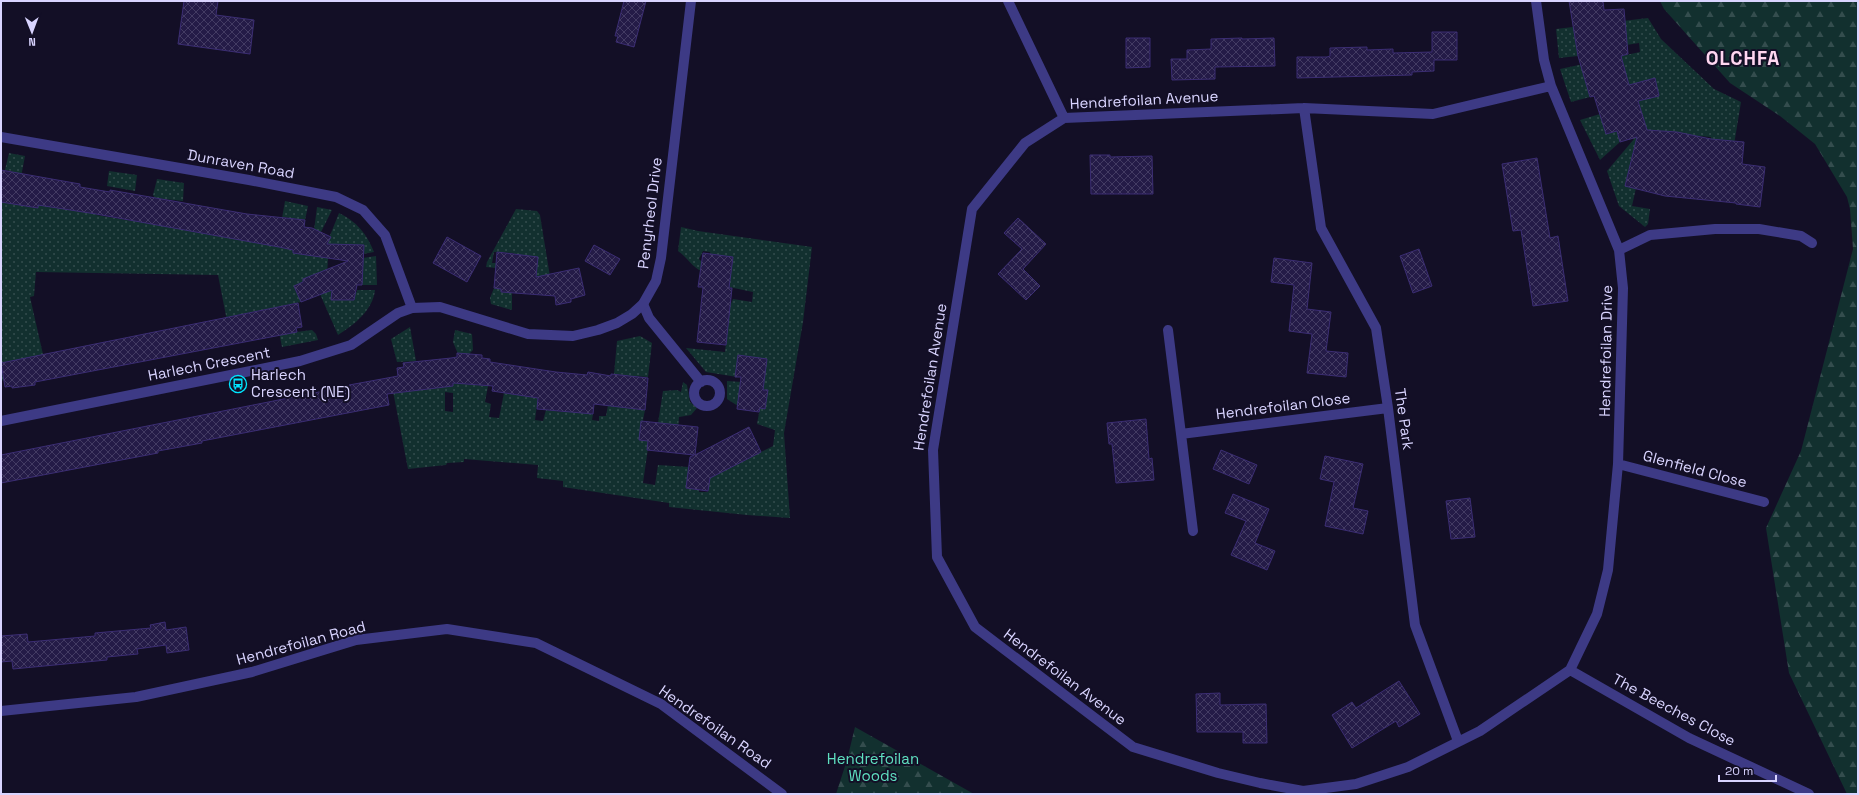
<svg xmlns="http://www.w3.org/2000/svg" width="1859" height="795" font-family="'Space Grotesk',sans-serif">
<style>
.forest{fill:url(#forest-firs)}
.park{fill:url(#park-dots);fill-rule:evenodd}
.building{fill:url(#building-cross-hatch);stroke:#3b2d73}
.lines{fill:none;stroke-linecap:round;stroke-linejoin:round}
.minor{stroke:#3d3a85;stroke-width:10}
.tertiary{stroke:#3d3a85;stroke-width:10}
.labels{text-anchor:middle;stroke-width:4;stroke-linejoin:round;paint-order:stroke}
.street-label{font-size:15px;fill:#d9d4ff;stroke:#130f26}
.poi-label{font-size:15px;fill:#d9d4ff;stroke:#130f26;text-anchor:start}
.park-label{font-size:15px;fill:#5fe0c0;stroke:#130f26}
.district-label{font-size:19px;font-weight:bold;letter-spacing:1px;fill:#ffd6f0;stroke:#130f26}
</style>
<defs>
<pattern id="forest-firs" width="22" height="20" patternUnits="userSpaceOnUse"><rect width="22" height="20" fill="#12302f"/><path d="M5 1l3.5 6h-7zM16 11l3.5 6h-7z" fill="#344d4e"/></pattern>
<pattern id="park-dots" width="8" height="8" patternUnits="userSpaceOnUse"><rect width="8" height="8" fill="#12302f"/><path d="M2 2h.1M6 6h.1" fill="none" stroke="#344d4e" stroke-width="1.8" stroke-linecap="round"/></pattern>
<pattern id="building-cross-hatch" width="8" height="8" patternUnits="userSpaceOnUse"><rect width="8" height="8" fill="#241b47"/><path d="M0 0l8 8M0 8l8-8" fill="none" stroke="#433b63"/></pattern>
</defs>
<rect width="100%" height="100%" fill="#130f26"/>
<path class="forest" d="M 1660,1 L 1858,1 L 1858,794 L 1847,794 L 1789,673 L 1766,528 L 1801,451 L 1853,249 L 1850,209 L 1847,197 L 1815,144 L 1780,116 L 1730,83 L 1664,9 Z
M 855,727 L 974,794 L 836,794 L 847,760 Z"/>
<path class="park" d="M 1648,18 L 1661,39 L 1714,89 L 1741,102 L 1733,151 L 1710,148 L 1711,137 L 1700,136 L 1700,143 L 1677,132 L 1656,131 L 1656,154 L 1634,148 L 1625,185 L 1636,188 L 1632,206 L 1650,209 L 1648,224 L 1645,227 L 1619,206 L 1607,171 L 1634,139 L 1632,138 L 1645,123 L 1638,100 L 1659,96 L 1655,79 L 1629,86 L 1584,74 L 1590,97 L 1571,102 L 1560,69 L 1640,52 L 1639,43 L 1620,46 L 1613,27 L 1574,34 L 1578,56 L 1559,58 L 1556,29 Z
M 1600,114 L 1606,134 L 1617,131 L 1620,142 L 1600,160 L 1580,120 Z
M 9,153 L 25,156 L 21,177 L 11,175 L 12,171 L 5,170 Z
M 109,171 L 137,175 L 135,191 L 107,186 Z
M 157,179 L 184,183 L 183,201 L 155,198 L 153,195 Z
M 42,184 L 50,207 L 85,212 L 88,192 L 99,194 L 96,215 L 133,221 L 148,202 L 145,223 L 178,228 L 193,214 L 190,231 L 224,237 L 281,224 L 285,201 L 308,206 L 305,220 L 283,217 L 279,247 L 293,250 L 293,253 L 307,255 L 312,246 L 317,207 L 332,210 L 313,248 L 323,253 L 339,213 C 356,221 367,234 374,252 L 363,254 L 329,244 L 327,274 L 332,274 L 331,300 L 354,300 L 355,292 L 357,292 L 357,290 L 375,290 C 373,310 354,325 338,335 L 312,276 L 303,279 L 303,282 L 294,286 L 301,302 L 277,307 L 281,334 L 312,330 L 316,334 L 318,340 L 282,347 L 275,312 L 267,309 L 233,316 L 234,319 L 227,321 L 218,275 L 36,272 L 34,296 L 30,297 L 47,372 L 35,357 L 1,363 L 4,380 L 1,381 L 1,202 L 37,208 Z
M 516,209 L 537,211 L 540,215 L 552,289 L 535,289 L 538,258 L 513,263 L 514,253 L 494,252 L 492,263 L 497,263 L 496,268 L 486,267 L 487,262 Z
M 681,227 L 698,231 L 812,247 L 803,322 L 784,433 L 790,518 L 747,515 L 669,507 L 669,503 L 563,487 L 563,481 L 537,478 L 538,465 L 464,459 L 464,462 L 447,463 L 446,465 L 408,469 L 391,381 L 401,392 L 438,388 L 450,383 L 488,386 L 485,402 L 491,404 L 489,417 L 499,418 L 504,393 L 538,398 L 535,420 L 543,421 L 546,410 L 563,412 L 565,400 L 579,412 L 593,414 L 592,420 L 599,421 L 599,416 L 606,416 L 608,405 L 645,410 L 639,440 L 649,441 L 643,483 L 655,485 L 658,465 L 689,467 L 686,488 L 699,490 L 699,492 L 708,492 L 711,471 L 723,471 L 773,446 L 775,430 L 757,424 L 760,408 L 765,409 L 767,390 L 745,387 L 738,406 L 727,399 L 727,381 L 742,382 L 756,380 L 706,372 L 686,348 L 725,352 L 730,306 L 733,299 L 752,302 L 753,292 L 729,287 L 733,257 L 711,255 L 710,252 L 703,251 L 699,259 L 702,262 L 701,271 C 691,266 687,257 678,251 ZM 743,356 L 767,359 L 764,380 L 736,377 L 742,366 ZM 445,392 L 453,393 L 453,412 L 445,411 Z
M 376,256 L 377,285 L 362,285 L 363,258 Z
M 494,288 L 501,289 L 501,292 L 512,293 L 512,310 L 491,304 L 490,298 Z
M 410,327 L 416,361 L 397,362 L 391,339 Z
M 455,330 L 472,334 L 473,350 L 469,354 L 458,354 L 453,342 Z
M 640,336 L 652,343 L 648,377 L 637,376 L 636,384 L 624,383 L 624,375 L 614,374 L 617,341 Z
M 683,382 L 687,385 L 690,402 L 697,408 L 691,415 L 679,417 L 678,430 L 658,423 L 663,391 L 677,390 L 681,392 Z"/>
<path class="building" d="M 184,1 L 218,1 L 216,15 L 254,20 L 250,54 L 178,44 Z
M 624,1 L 646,1 L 634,47 L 616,42 L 618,36 L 615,36 Z
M 1569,1 L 1603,1 L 1604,10 L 1624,9 L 1628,54 L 1621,56 L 1629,85 L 1655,78 L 1659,96 L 1638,101 L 1647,130 L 1677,132 L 1711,139 L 1744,142 L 1742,164 L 1765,167 L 1760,207 L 1736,204 L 1736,203 L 1665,196 L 1625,186 L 1637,137 L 1620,142 L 1617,131 L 1606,134 L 1594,96 L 1590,97 L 1578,56 Z
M 1432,32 L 1457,32 L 1457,60 L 1434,60 L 1434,71 L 1412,72 L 1412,75 L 1297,78 L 1297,57 L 1327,57 L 1330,56 L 1330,48 L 1367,47 L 1367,50 L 1393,49 L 1393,53 L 1432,52 Z
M 1126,38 L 1150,38 L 1150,67 L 1126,68 Z
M 1242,38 L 1242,39 L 1274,38 L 1275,66 L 1215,67 L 1215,79 L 1172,80 L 1171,59 L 1187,59 L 1187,50 L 1211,49 L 1211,39 Z
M 1090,155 L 1110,155 L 1110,157 L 1152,156 L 1153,194 L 1091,194 Z
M 1537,158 L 1550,238 L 1558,236 L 1568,301 L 1533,306 L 1521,230 L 1513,231 L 1502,164 Z
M 1,170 L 80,184 L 80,187 L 110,192 L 110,190 L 247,214 L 305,220 L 304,227 L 312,228 L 331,237 L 327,244 L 364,245 L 362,285 L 357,285 L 354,300 L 331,300 L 332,290 L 301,302 L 294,286 L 303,282 L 303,279 L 348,261 L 293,253 L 293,250 L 279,247 L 96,214 L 38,205 L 38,208 L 1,202 Z
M 1018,218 L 1046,244 L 1023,269 L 1040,286 L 1026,300 L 998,274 L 1022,249 L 1004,233 Z
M 447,237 L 481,256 L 467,282 L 433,263 Z
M 594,245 L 620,259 L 610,275 L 585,261 Z
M 1419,249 L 1432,286 L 1413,293 L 1400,256 Z
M 497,252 L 538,257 L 536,277 L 579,268 L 585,295 L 571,299 L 571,302 L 556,305 L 555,296 L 501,292 L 501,289 L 494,288 Z
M 703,253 L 733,257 L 729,288 L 732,288 L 726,345 L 697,342 L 703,287 L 698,287 Z
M 1274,258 L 1312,263 L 1307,309 L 1331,312 L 1326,351 L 1348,353 L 1346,377 L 1307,373 L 1312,334 L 1289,331 L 1294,285 L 1271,282 Z
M 298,303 L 302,327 L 296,328 L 297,332 L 35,382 L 35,385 L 12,388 L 12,386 L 5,387 L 1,363 Z
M 457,353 L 482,355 L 482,358 L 490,359 L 490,362 L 556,372 L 587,375 L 588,372 L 611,376 L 611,374 L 648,378 L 645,410 L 594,404 L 593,414 L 537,409 L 538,398 L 492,391 L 493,386 L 453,383 L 453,386 L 387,394 L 389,405 L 202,441 L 202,443 L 158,451 L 158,453 L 1,483 L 1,455 L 349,386 L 349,385 L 398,376 L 397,368 L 404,367 L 403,363 L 451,358 L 457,357 Z
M 738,355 L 767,359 L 763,390 L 768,390 L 765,409 L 760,408 L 759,412 L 737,409 L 741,377 L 735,377 Z
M 1146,419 L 1149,459 L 1152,458 L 1154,480 L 1116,483 L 1112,444 L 1109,444 L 1107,423 Z
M 641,421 L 698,427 L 695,455 L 749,427 L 761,452 L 710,478 L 708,491 L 686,488 L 690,457 L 694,455 L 647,450 L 648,441 L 639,440 Z
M 1221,450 L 1257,465 L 1249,484 L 1213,469 Z
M 1325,456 L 1363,464 L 1353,508 L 1368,511 L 1363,534 L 1325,526 L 1334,482 L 1320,479 Z
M 1233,494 L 1269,509 L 1255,543 L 1275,551 L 1267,570 L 1231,555 L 1246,521 L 1225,513 Z
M 1470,498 L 1475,537 L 1451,539 L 1446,501 Z
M 165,622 L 166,630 L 186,627 L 189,650 L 167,653 L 166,645 L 137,649 L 138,654 L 107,657 L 107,660 L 13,669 L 12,661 L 1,662 L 1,636 L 27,634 L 28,642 L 95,636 L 95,633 L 151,628 L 150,625 Z
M 1399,681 L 1420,714 L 1399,727 L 1396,721 L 1352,748 L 1332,715 L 1352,702 L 1356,708 Z
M 1220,693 L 1220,705 L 1266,704 L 1267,743 L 1243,743 L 1243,732 L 1197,732 L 1196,694 Z"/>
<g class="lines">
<path class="minor" d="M 1008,1 L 1064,118
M 1536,1 L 1544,60 L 1551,86 L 1619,250 L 1623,288 L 1618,464 L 1608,570 L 1597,614 L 1570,670 L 1480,731 L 1408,767 L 1356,784 L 1303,791 L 1260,783 L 1218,773 L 1133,747 L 975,627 L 937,557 L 933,450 L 972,209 L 1025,143 L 1064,118 L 1304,108 L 1433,114 L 1551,86
M 1304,108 L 1321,228 L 1376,328 L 1388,408 L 1415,625 L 1458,741
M 1,137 L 249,180 L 336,197 L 363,210 L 385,235 L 412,308
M 1619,250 L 1650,235 L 1715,229 L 1759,229 L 1801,236 L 1812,243
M 643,304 L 649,318 L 701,382
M 1168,330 L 1181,434
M694 393a13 13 0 1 1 26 0a13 13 0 1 1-26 0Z
M 1618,464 L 1764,502
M 1193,531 L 1181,434 L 1388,408
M 1570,670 L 1689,738 L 1809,794
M 1,711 L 136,697 L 252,672 L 356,640 L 447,629 L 536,643 L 661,704 L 782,794"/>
<path class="tertiary" d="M 1,421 L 300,361 L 351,345 L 398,313 L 412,308 L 440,307 L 528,334 L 573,336 L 598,330 L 617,323 L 632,314 L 643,304 L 656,281 L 661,258 L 691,1"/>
</g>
<defs>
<g id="bus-ring" transform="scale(0.9)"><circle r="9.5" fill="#130f26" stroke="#00e5ff" stroke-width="1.5"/><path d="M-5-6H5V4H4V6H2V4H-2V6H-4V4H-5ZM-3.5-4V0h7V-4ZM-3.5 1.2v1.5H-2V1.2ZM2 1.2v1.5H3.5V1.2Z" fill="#00e5ff"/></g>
</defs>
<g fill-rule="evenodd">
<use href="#bus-ring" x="238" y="384"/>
</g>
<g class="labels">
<g class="street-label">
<text transform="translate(1144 100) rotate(-3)" y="5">Hendrefoilan Avenue</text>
<text transform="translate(241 164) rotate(10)" y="5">Dunraven Road</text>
<text transform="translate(650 213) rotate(-83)" y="5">Penyrheol Drive</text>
<text transform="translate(1606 351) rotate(-89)" y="5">Hendrefoilan Drive</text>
<text transform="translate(209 364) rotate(-11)" y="5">Harlech Crescent</text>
<text transform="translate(930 377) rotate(-81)" y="5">Hendrefoilan Avenue</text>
<text transform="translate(1283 406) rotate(-7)" y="5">Hendrefoilan Close</text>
<text transform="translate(1404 419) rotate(82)" y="5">The Park</text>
<text transform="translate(1695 469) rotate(15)" y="5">Glenfield Close</text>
<text transform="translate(301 643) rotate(-15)" y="5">Hendrefoilan Road</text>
<text transform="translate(1065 677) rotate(37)" y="5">Hendrefoilan Avenue</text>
<text transform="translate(1674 710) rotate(28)" y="5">The Beeches Close</text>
<text transform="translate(715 727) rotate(35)" y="5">Hendrefoilan Road</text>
</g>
<g class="poi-label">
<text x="251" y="380">Harlech<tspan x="251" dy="17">Crescent (NE)</tspan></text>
</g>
<g class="park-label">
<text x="873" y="764">Hendrefoilan<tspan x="873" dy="17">Woods</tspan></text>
</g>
<g class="district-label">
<text x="1743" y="65">OLCHFA</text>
</g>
</g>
<rect width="1859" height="795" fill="none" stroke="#d9d4ff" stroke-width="4"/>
<g transform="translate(32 32) rotate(179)" stroke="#130f26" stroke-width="3" paint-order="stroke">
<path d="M0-3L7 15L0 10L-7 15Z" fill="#d9d4ff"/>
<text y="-6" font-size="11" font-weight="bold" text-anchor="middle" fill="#d9d4ff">N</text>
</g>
<path d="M1719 775v6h57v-6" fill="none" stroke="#d9d4ff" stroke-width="2"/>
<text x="1725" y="775" font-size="12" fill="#d9d4ff" stroke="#130f26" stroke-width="3" paint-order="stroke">20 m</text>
</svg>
